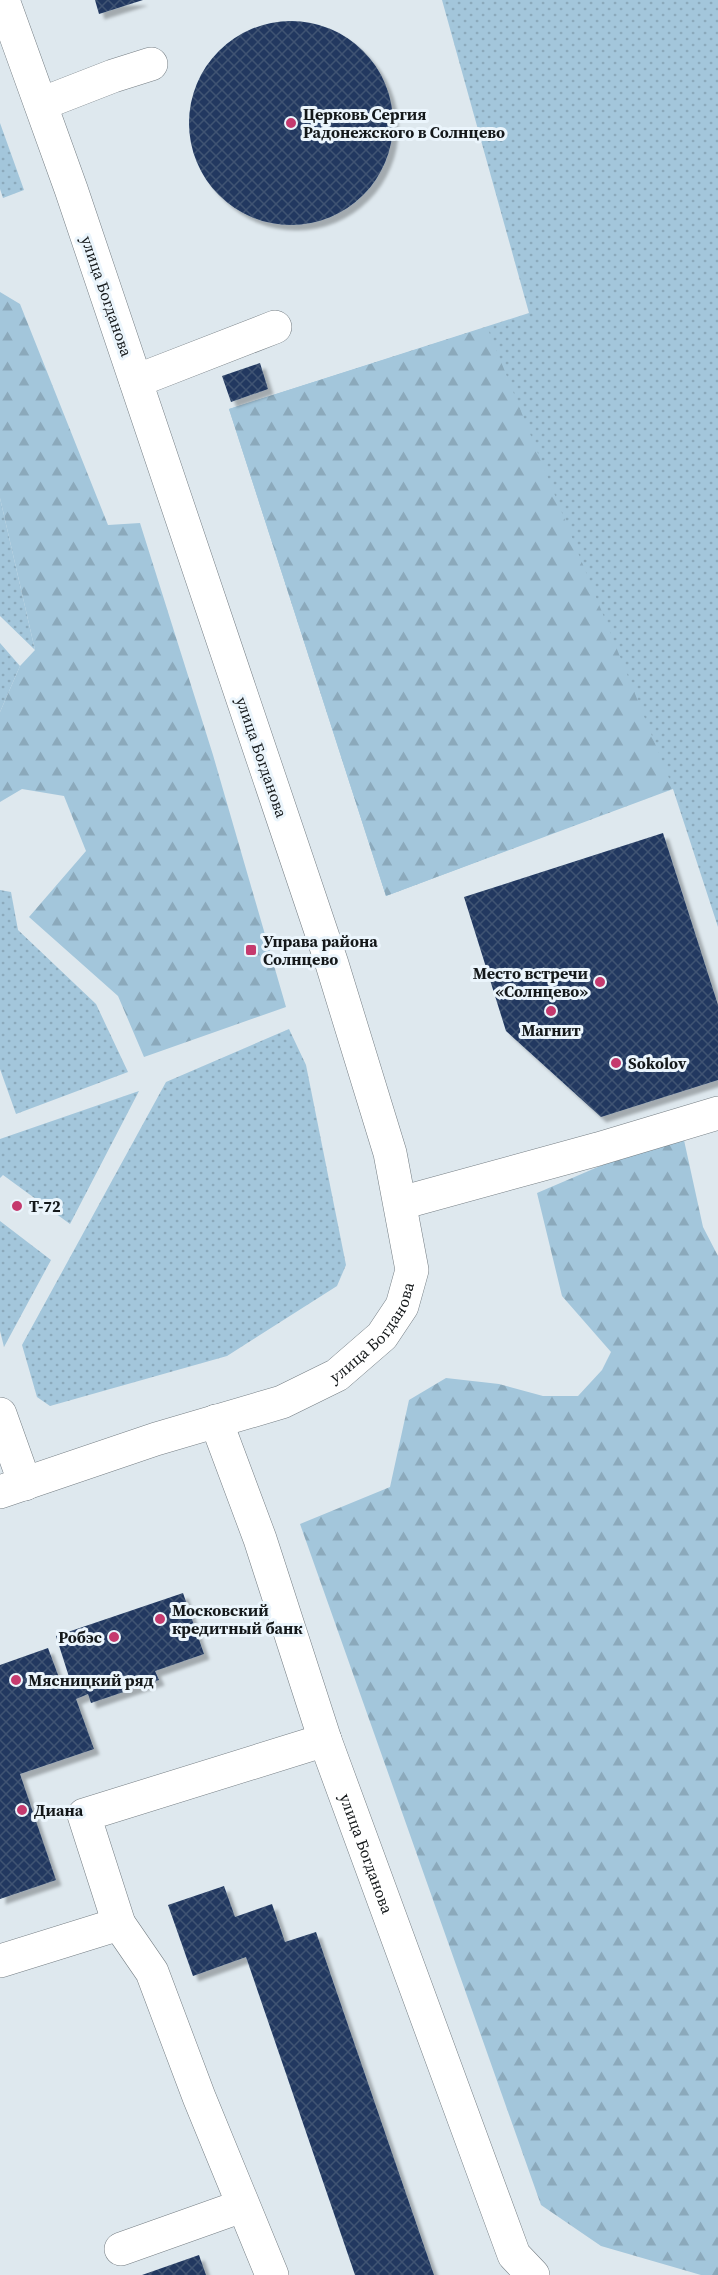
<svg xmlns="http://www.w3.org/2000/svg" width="718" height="2275" font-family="'Source Serif 4',serif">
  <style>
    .grass { fill: url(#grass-dots) }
    .forest { fill: url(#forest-firs) }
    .building { fill: url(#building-cross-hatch); filter: url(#shadow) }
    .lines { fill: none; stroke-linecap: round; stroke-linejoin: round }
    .minor-casing { stroke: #757e84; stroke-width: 34 }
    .minor { stroke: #fff; stroke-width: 33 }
    .poi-dot { fill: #c53a6e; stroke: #ebf5fc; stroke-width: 2 }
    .labels { text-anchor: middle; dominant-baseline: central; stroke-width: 6; stroke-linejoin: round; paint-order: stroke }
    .poi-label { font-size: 16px; font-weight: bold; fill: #14181a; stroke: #ebf5fc; text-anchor: start }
    .street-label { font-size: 16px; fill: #14181a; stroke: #ebf5fc }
  </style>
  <defs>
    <pattern id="grass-dots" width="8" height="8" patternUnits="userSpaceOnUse" patternTransform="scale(1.5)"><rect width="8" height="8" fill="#a3c6db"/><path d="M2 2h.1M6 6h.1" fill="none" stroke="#8ba9bb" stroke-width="1.8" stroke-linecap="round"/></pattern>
    <pattern id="forest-firs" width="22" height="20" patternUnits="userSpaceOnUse" patternTransform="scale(1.5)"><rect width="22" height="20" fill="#a3c6db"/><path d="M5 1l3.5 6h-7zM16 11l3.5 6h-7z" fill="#8ba9bb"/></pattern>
    <pattern id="building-cross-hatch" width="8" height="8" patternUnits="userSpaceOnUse" patternTransform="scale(1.5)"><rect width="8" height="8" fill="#213961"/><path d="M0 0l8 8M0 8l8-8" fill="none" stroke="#3f5373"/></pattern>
    <filter id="shadow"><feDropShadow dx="5.5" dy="5.5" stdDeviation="1.5" flood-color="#0004"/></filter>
  </defs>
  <rect width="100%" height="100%" fill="#dee8ee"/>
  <path class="grass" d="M 442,0 L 718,0 L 718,927 L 673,789 L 386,896 L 229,409 L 529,313 Z
    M 0,123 L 24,190 L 3,198 L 0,189 Z
    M 0,498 L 35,650 L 0,616 Z
    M 0,643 L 20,666 L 0,712 Z
    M 0,890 L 11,892 L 18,930 L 96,1004 L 128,1072 L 16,1114 L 0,1069 Z
    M 289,1029 L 306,1065 L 346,1265 L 337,1286 L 227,1356 L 50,1406 L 37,1397 L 22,1345 L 166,1082 Z
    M 139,1091 L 70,1224 L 3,1175 L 0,1178 L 0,1139 Z
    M 0,1221 L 51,1260 L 4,1347 L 0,1331 Z"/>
  <path class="forest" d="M 0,292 L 20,304 L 108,525 L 140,523 L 213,755 L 286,1007 L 144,1057 L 118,996 L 29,917 L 86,851 L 64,796 L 22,789 L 0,802 L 0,712 L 20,666 L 35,650 L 0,498 Z
    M 487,327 L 673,788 L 386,896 L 229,409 Z
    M 682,1131 L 703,1227 L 718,1256 L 718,2275 L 701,2275 L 601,2246 L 541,2205 L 300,1524 L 390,1487 L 409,1400 L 446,1378 L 499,1384 L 543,1396 L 578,1396 L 602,1370 L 611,1352 L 562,1296 L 537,1193 Z"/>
  <path class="building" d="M 95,0 L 143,0 L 99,14 Z
    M189 123a102 102 0 1 1 204 0a102 102 0 1 1-204 0Z
    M 260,363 L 268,389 L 231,402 L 222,376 Z
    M 663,833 L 718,1005 L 718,1080 L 601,1117 L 506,1031 L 464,897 Z
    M 183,1593 L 204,1654 L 155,1671 L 159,1680 L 91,1703 L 88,1694 L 76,1699 L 94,1749 L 20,1774 L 56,1880 L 0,1899 L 0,1665 L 48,1648 L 61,1683 L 70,1680 L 56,1636 Z
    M 224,1886 L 235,1917 L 272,1904 L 285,1942 L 316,1932 L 434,2275 L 355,2275 L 246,1957 L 193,1976 L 168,1905 Z
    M 199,2255 L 206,2275 L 142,2275 Z"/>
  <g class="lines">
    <defs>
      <g id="minor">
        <path d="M 41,104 L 113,76 L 151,64"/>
        <path d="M 136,381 L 275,327"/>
        <path d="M 401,1203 L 598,1149 L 718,1113"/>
        <path d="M 0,1414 L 25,1484"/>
        <path id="s1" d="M 216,1421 L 260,1539 L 325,1740 L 514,2255 L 533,2275"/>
        <path id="s2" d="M 0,1492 L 156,1439 L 282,1402 L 337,1375 L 382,1336 L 402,1306 L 412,1270 L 390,1153 L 332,964 L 71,189 L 3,0"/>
        <path d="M 0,1961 L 119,1924"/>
        <path d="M 121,2249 L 242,2206"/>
        <path d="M 272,2275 L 199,2097 L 152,1972 L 119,1924 L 84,1815 L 325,1740"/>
      </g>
    </defs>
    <use href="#minor" class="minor-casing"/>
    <use href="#minor" class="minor"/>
  </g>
  <g class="poi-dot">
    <circle cx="291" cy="123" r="6"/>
    <rect x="245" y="944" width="12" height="12" rx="3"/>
    <circle cx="600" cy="982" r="6"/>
    <circle cx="551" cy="1011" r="6"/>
    <circle cx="616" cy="1063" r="6"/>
    <circle cx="17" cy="1206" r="6"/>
    <circle cx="160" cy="1619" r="6"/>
    <circle cx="114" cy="1637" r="6"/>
    <circle cx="16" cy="1680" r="6"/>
    <circle cx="22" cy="1810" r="6"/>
  </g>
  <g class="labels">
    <g class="poi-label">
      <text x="303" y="114">Церковь Сергия<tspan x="303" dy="18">Радонежского в Солнцево</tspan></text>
      <text x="263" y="941">Управа района<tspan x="263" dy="18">Солнцево</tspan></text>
      <text x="588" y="973" text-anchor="end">Место встречи<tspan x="588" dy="18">«Солнцево»</tspan></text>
      <text x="551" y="1030" text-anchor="middle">Магнит</text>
      <text x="628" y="1063">Sokolov</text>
      <text x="29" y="1206">Т-72</text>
      <text x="172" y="1610">Московский<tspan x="172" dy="18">кредитный банк</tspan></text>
      <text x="102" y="1637" text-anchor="end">Робэс</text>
      <text x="28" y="1680">Мясницкий ряд</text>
      <text x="34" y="1810">Диана</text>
    </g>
    <g class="street-label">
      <text transform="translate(107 296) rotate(71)">улица Богданова</text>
      <text transform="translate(262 757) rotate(71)">улица Богданова</text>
      <text stroke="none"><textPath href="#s2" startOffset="414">улица Богданова</textPath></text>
      <text stroke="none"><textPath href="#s1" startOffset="458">улица Богданова</textPath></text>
    </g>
  </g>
</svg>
